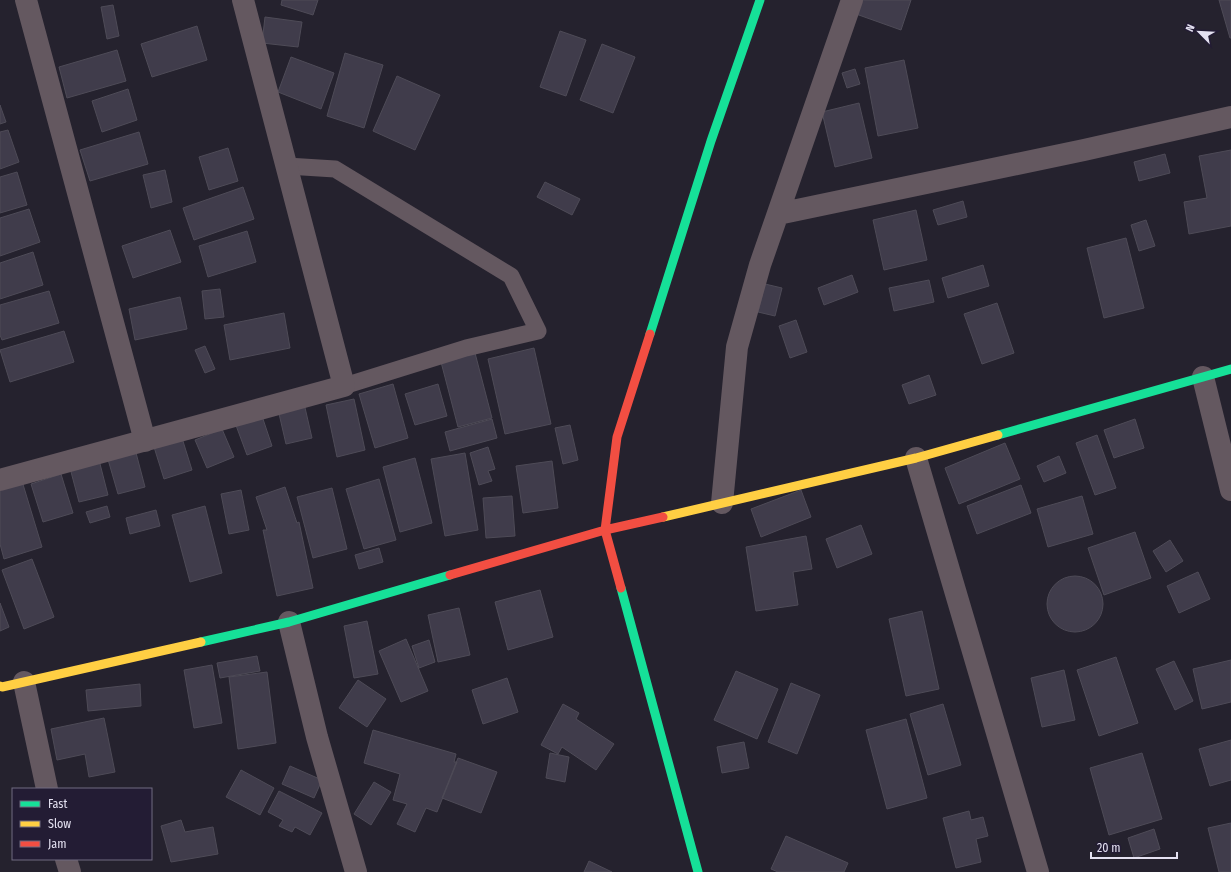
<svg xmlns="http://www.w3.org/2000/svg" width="1231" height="872" font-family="'Fira Sans Condensed',sans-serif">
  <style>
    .building { fill: #403c4b; stroke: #4e4b57 }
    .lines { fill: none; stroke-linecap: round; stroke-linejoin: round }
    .lane { stroke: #645860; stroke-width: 17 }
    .street { stroke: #645860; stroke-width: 22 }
    .fast { stroke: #16e098; stroke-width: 9 }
    .slow { stroke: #ffcf43; stroke-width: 9 }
    .jam { stroke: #f24e42; stroke-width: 9 }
  </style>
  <rect width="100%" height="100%" fill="#25222e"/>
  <path class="building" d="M 282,0 L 318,0 L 313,15 L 281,5 Z
    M 861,0 L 911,0 L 901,30 L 856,14 Z
    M 1219,0 L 1231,0 L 1231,38 L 1230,38 Z
    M 113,5 L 119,36 L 107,39 L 101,7 Z
    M 265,17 L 302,22 L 298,47 L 262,43 Z
    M 197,26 L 207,60 L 152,77 L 141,44 Z
    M 560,31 L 586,40 L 566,96 L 540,87 Z
    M 602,44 L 635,57 L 613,113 L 580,100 Z
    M 117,50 L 126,81 L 67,98 L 59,67 Z
    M 345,53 L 383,65 L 364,128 L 327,116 Z
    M 291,57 L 334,73 L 321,109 L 278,92 Z
    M 904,60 L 918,128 L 878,136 L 865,68 Z
    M 855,69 L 860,84 L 847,88 L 842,73 Z
    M 397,76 L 440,95 L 415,150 L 373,131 Z
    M 128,89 L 137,120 L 102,132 L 92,101 Z
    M 859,103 L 872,158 L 835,167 L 822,112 Z
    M 0,105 L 6,122 L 0,124 Z
    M 8,130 L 19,162 L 0,169 L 0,132 Z
    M 139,132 L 148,164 L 90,181 L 80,150 Z
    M 228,148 L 238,181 L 209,190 L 199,157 Z
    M 1231,150 L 1231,226 L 1189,234 L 1184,202 L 1207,198 L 1199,156 Z
    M 1165,154 L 1170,173 L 1139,181 L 1134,162 Z
    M 165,170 L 172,202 L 151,208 L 143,175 Z
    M 17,172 L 27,205 L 0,213 L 0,177 Z
    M 545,182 L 580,199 L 572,215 L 537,197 Z
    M 243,187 L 254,219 L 194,240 L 183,208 Z
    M 963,201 L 967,217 L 938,225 L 933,210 Z
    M 29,209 L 40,242 L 0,256 L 0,218 Z
    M 916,210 L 927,260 L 884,270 L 873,220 Z
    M 1146,220 L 1155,246 L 1139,251 L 1131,225 Z
    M 170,230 L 181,262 L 133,278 L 122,246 Z
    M 247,231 L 256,262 L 208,277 L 199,246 Z
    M 1126,238 L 1144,308 L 1104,318 L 1087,248 Z
    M 33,252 L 43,285 L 0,299 L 0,263 Z
    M 983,265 L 989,286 L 948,298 L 942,278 Z
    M 852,275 L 858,292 L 824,305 L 818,288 Z
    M 929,280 L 934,302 L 894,311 L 889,288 Z
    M 765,284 L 782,288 L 775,316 L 758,312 Z
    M 220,289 L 224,317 L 205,319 L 202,291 Z
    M 49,291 L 59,323 L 2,340 L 0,335 L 0,305 Z
    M 180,297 L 187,329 L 135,340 L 129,309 Z
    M 997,303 L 1014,353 L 982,364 L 964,314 Z
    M 284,313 L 290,348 L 230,360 L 224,325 Z
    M 796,320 L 807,352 L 790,358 L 779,326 Z
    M 64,331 L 74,362 L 10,382 L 0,350 Z
    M 205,346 L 215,369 L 205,373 L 195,350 Z
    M 534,348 L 551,424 L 505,434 L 488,359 Z
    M 475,353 L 492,418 L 458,427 L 441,362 Z
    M 929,375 L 936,395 L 909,404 L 902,385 Z
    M 393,384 L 408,438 L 375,448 L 359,394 Z
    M 438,384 L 447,416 L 415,425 L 405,394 Z
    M 303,399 L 312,438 L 286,444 L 277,405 Z
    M 354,399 L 365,450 L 337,457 L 326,405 Z
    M 260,410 L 272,446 L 247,455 L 234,420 Z
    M 492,419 L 497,438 L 450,451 L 445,432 Z
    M 1135,419 L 1144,448 L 1114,458 L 1104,430 Z
    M 570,425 L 578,460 L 563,464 L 555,428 Z
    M 222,429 L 234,457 L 207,468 L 195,440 Z
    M 1097,435 L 1116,488 L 1095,495 L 1076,443 Z
    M 182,438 L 192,470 L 164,479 L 154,447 Z
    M 1005,443 L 1020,479 L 959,504 L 945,468 Z
    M 488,447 L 495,469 L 488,471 L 492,481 L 479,485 L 470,453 Z
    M 135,449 L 145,487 L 118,494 L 107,456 Z
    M 465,453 L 478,530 L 445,536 L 431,459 Z
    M 1059,456 L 1066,473 L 1044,482 L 1037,466 Z
    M 415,458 L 432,523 L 400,532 L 383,467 Z
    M 99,460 L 108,495 L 79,502 L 70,468 Z
    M 552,461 L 558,508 L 523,513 L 516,466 Z
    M 61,474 L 73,513 L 43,522 L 31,484 Z
    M 379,479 L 396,540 L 364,549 L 346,489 Z
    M 22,481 L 42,547 L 4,559 L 0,544 L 0,487 Z
    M 1021,485 L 1031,513 L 977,534 L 967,506 Z
    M 285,487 L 297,523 L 299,522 L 313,588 L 277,596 L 263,530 L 267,530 L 256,497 Z
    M 332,488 L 347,549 L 313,558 L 297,497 Z
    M 241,490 L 249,530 L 229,534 L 221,494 Z
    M 801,490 L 811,517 L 761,537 L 751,509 Z
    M 512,496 L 515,536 L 486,538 L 483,498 Z
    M 1082,496 L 1093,534 L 1048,547 L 1037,509 Z
    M 107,506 L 110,517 L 90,523 L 86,512 Z
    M 205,506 L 222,573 L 190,582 L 172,515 Z
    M 156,510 L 160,526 L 130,534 L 126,518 Z
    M 861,525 L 872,554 L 837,568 L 826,539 Z
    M 1135,532 L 1151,578 L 1104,595 L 1088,548 Z
    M 806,536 L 812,569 L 793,572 L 798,605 L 756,611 L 746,547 Z
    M 1170,540 L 1183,561 L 1166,572 L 1153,551 Z
    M 379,548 L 383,562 L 359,569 L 355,555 Z
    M 32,559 L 54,617 L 24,629 L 2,570 Z
    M 1198,572 L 1210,599 L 1179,613 L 1167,586 Z
    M1047 604a28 28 0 1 1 56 0a28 28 0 1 1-56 0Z
    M 540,590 L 553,637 L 508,650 L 495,602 Z
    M 0,603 L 9,627 L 0,631 Z
    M 459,608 L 470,655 L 438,662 L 428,615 Z
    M 922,611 L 939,689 L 906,696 L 889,619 Z
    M 367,621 L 378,674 L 354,678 L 344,626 Z
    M 406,639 L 428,691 L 401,702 L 379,651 Z
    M 429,640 L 435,662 L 419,668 L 412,646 Z
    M 257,656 L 260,671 L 220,678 L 217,663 Z
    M 1116,657 L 1138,723 L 1099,736 L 1077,670 Z
    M 1231,660 L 1231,702 L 1202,709 L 1193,669 Z
    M 1174,661 L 1193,701 L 1175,710 L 1156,669 Z
    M 212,665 L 222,723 L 194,728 L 184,670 Z
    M 1064,670 L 1075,720 L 1042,727 L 1031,678 Z
    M 736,671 L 778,689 L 757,739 L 714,720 Z
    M 267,672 L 276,743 L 238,749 L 229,677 Z
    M 507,678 L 518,712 L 483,724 L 472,690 Z
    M 358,680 L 386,699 L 367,727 L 339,708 Z
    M 791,683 L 820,695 L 797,754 L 768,742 Z
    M 140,684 L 141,706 L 88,711 L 86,690 Z
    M 563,704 L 579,713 L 576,719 L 614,744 L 596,770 L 562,747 L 558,754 L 541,745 Z
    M 943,704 L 961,765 L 928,775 L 910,714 Z
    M 104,718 L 115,772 L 89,777 L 85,754 L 57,760 L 51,729 Z
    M 906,719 L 927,798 L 887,809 L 866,730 Z
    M 373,730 L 456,754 L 454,762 L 457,762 L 437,812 L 426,808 L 415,832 L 397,824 L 407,804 L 393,800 L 400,774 L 364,763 Z
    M 1231,740 L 1231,780 L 1210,786 L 1199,749 Z
    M 744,742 L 749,768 L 722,773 L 717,747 Z
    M 550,753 L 569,757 L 565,782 L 546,778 Z
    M 1142,753 L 1162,819 L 1109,835 L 1090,768 Z
    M 458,758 L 497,772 L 481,813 L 442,798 Z
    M 290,766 L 322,780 L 314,798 L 282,784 Z
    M 241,770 L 274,788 L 260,815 L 226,797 Z
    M 374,782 L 391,792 L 371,825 L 354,814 Z
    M 279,791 L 322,813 L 310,835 L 295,827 L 292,832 L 279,826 L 283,820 L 268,812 Z
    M 969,811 L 971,820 L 983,817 L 988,836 L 976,839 L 981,862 L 956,868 L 943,818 Z
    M 181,820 L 185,832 L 213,827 L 218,854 L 171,862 L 161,826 Z
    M 1231,823 L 1231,872 L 1219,872 L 1208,828 Z
    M 1154,829 L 1160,849 L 1134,858 L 1128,838 Z
    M 786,836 L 848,863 L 844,872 L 778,872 L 771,869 Z
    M 589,861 L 612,872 L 584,872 Z"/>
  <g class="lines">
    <path class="lane" d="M 287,166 L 335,169 L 511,276 L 538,331 L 466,348 L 344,386"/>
    <path class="street" d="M 26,0 L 145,441
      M 778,214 L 1084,150 L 1231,117
      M 1203,377 L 1231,490
      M 916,458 L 1038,872
      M 0,480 L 344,386 L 243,0
      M 722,503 L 737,347 L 760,265 L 852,0
      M 289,622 L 317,737 L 356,872
      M 24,682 L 47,789
      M 66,859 L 70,872"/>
    <path class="fast" d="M 650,334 L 711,141 L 760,0
      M 998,435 L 1231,369
      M 621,588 L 698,872
      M 201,642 L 289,622 L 450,575"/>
    <path class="slow" d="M 663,517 L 916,458 L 998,435
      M 0,686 L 2,687 L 201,642"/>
    <path class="jam" d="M 450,575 L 605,530 L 663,517
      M 621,588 L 605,530 L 617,437 L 650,334"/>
  </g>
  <rect x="12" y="788" width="140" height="72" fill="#231c34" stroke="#706b80"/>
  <rect x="20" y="801" width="20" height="6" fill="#16e098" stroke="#706b80"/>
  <text x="48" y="808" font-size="12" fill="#e4e1f1">Fast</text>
  <rect x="20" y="821" width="20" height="6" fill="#ffcf43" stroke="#706b80"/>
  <text x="48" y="828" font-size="12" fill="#e4e1f1">Slow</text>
  <rect x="20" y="841" width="20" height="6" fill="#f24e42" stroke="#706b80"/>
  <text x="48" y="848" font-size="12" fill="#e4e1f1">Jam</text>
  <g transform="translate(1199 32) rotate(294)" stroke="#231c34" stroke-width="3" paint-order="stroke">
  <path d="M0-3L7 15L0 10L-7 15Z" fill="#e4e1f1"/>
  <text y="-6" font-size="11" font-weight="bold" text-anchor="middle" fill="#e4e1f1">N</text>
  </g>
  <path d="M1091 852v6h86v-6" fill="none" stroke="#e4e1f1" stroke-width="2"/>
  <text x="1097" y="852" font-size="12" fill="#e4e1f1" stroke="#231c34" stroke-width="3" paint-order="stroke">20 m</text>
</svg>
